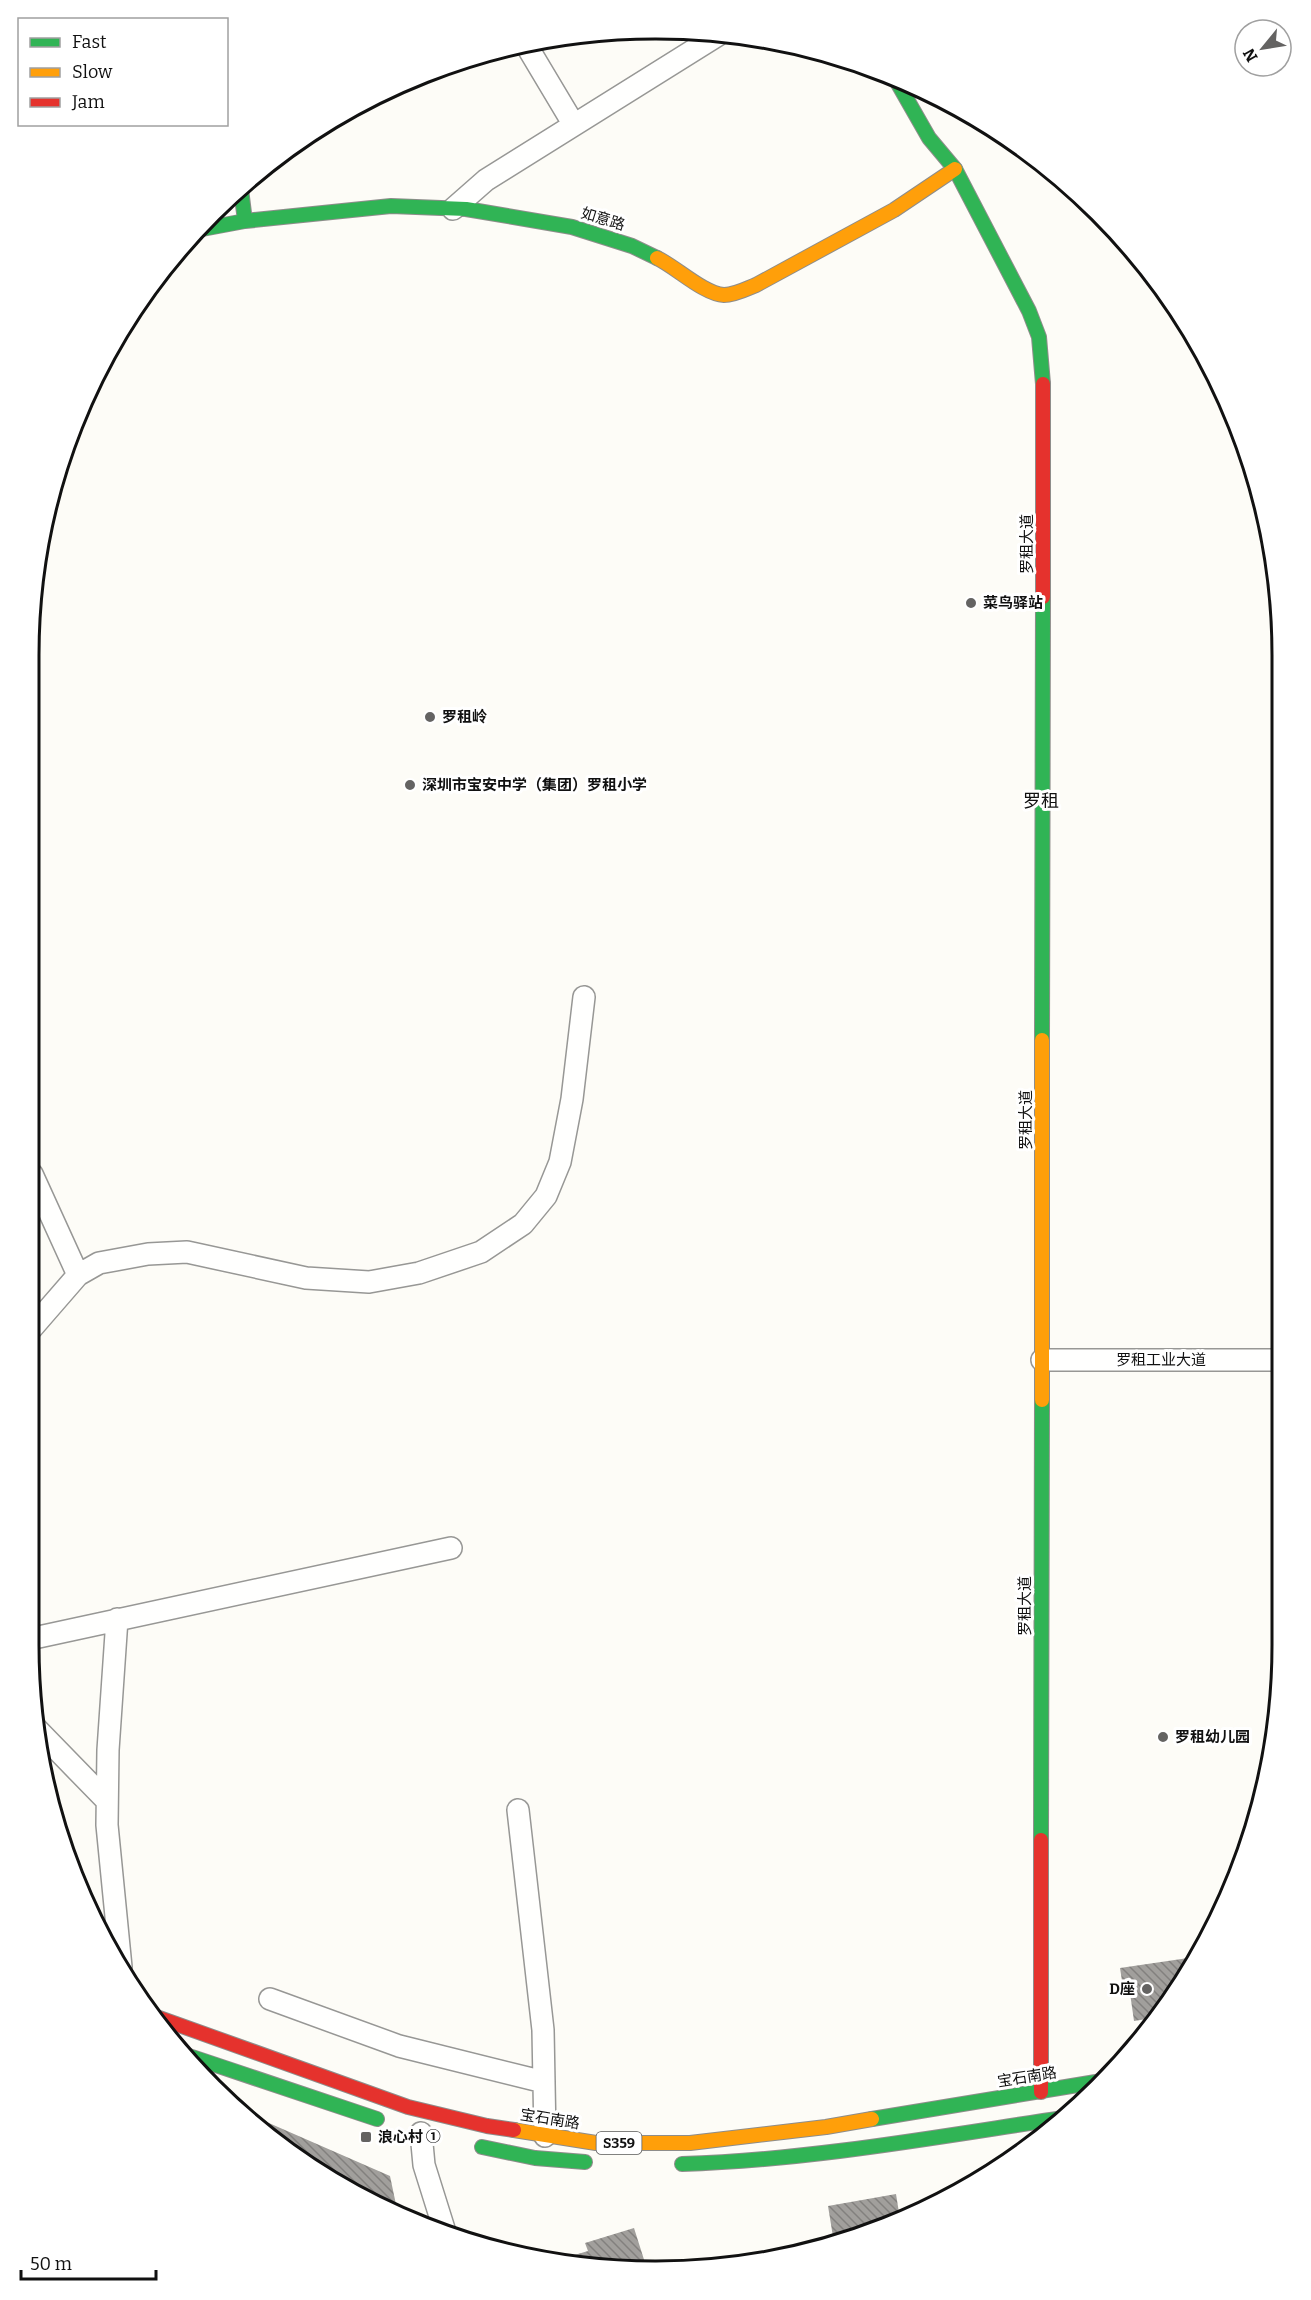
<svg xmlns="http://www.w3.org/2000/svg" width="1311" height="2300" font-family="Bitter,'Noto Sans SC',serif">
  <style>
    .building { fill: url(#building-back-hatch) }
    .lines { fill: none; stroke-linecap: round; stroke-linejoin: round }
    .street-casing { stroke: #979795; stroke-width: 24 }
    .fast-casing { stroke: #8e8d8b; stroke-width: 16 }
    .slow-casing { stroke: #8e8d8b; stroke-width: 16 }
    .jam-casing { stroke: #8e8d8b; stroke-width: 16 }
    .street { stroke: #fffffe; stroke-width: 21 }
    .fast { stroke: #30b455; stroke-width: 14 }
    .slow { stroke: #ff9f0a; stroke-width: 14 }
    .jam { stroke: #e5322d; stroke-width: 14 }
    .poi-dot { fill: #646362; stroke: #fff; stroke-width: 2 }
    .labels { text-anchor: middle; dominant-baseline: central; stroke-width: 6; stroke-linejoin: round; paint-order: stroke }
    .shield { fill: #fff; stroke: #585858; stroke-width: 1.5 }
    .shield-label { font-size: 14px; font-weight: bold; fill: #111 }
    .street-label { font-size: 15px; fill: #111; stroke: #fff }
    .poi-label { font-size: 15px; font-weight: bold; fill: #111; stroke: #fff; text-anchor: start }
    .quarter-label { font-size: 18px; fill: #111; stroke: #fff }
    .rim { fill: none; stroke: #111; stroke-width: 3 }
  </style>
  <defs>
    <pattern id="building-back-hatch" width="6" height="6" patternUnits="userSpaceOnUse" patternTransform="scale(1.5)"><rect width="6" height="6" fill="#a19f9c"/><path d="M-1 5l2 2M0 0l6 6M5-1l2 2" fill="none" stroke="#82807e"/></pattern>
  </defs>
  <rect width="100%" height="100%" fill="#fdfcf7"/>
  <path class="building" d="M 1195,1957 L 1177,1993 L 1162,2012 L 1152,2014 L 1153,2018 L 1134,2021 L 1130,1993 L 1124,1994 L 1120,1968 Z
    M 253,2116 L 390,2176 L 398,2214 L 378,2207 L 307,2166 L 251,2120 Z
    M 896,2194 L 900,2219 L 857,2238 L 834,2243 L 828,2206 Z
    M 634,2228 L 647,2269 L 574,2266 L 551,2262 L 588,2251 L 585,2243 Z"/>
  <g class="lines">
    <defs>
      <path id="street" d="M 525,43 L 574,125
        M 453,209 L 486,180 L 718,35
        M 32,1174 L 78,1275
        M 32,1328 L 78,1275 L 99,1263 L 148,1254 L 187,1252 L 306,1278 L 369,1282 L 419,1273 L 481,1252 L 523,1224 L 546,1196 L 560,1162 L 572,1099 L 584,997
        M 1042,1360 L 1281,1360
        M 117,1619 L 108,1750 L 107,1825 L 121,1967
        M 34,1638 L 451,1548
        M 34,1726 L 107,1801
        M 518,1810 L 543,2030 L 545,2136
        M 270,1999 L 399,2046 L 544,2082
        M 421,2133 L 424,2165 L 445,2232"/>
      <path id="fast" d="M 893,75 L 929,138 L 955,169 L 1029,311 L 1039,337 L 1043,384
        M 241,189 L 245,221
        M 197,230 L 245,221 L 391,206 L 466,209 L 572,227 L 632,246 L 657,258
        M 1042,1040 L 1043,597
        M 1041,1840 L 1042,1400
        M 183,2054 L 377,2119
        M 872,2119 L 1102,2081
        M 482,2147 L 535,2158 L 585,2162
        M 682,2164 C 810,2160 936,2137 1063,2118"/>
      <path id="slow" d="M 657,258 C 676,267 704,294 724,295 C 735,295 746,289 756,285 L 894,210 L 955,169
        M 1042,1400 L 1042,1040
        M 514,2130 L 596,2143 L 690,2143 L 826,2127 L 872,2119"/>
      <path id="jam" d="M 1043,597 L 1043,384
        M 151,2015 L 408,2107 L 487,2126 L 514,2130
        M 1041,2092 L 1041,1840"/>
    </defs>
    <use href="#street" class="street-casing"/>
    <use href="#fast" class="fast-casing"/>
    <use href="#slow" class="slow-casing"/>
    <use href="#jam" class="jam-casing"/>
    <use href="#street" class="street"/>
    <use href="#fast" class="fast"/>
    <use href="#slow" class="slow"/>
    <use href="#jam" class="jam"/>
  </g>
  <g class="poi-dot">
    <circle cx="971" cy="603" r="6"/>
    <circle cx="430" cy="717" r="6"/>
    <circle cx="410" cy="785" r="6"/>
    <circle cx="1163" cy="1737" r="6"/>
    <circle cx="1147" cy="1989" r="6"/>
    <rect x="360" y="2131" width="12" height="12" rx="3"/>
  </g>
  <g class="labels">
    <rect class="shield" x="596.5" y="2132" width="45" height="22" rx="4.5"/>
    <g class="shield-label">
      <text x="619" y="2143">S359</text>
    </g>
    <g class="street-label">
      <text transform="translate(603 219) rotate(17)">如意路</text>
      <text transform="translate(1027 544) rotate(-90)">罗租大道</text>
      <text transform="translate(1026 1120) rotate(-90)">罗租大道</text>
      <text x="1161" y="1360">罗租工业大道</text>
      <text transform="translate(1025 1606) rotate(-90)">罗租大道</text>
      <text transform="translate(1027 2077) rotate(-9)">宝石南路</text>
      <text transform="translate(550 2119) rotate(9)">宝石南路</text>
    </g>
    <g class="poi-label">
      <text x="983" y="603">菜鸟驿站</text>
      <text x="442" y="717">罗租岭</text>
      <text x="422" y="785">深圳市宝安中学（集团）罗租小学</text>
      <text x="1175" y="1737">罗租幼儿园</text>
      <text x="1135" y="1989" text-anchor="end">D座</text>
      <text x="378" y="2137">浪心村 ①</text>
    </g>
    <g class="quarter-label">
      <text x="1041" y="801">罗租</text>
    </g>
  </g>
  <path d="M0 0H1311V2300H0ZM655 39H656A616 616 0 0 1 1272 655V1645A616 616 0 0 1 656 2261H655A616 616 0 0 1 39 1645V655A616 616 0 0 1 655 39Z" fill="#fff" fill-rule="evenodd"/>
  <path class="rim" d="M655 39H656A616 616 0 0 1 1272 655V1645A616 616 0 0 1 656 2261H655A616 616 0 0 1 39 1645V655A616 616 0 0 1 655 39Z"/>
  <rect x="18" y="18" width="210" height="108" fill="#ffffff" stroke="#a0a0a0" stroke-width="1.5"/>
  <rect x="30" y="38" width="30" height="9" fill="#30b455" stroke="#a0a0a0" stroke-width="1.5"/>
  <text x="72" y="48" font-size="18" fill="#111111">Fast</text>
  <rect x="30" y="68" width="30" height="9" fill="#ff9f0a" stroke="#a0a0a0" stroke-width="1.5"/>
  <text x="72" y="78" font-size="18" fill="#111111">Slow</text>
  <rect x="30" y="98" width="30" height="9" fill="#e5322d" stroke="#a0a0a0" stroke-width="1.5"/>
  <text x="72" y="108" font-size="18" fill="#111111">Jam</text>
  <g transform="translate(1263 48) rotate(240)"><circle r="28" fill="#ffffff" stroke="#a0a0a0" stroke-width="1.5"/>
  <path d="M0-4.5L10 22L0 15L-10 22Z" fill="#646362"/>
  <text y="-9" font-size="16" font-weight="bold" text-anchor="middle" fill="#111111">N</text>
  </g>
  <path d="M21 2270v9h135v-9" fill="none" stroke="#111111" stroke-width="3"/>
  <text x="30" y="2270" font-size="18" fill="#111111" stroke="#ffffff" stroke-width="4.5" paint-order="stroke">50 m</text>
</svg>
